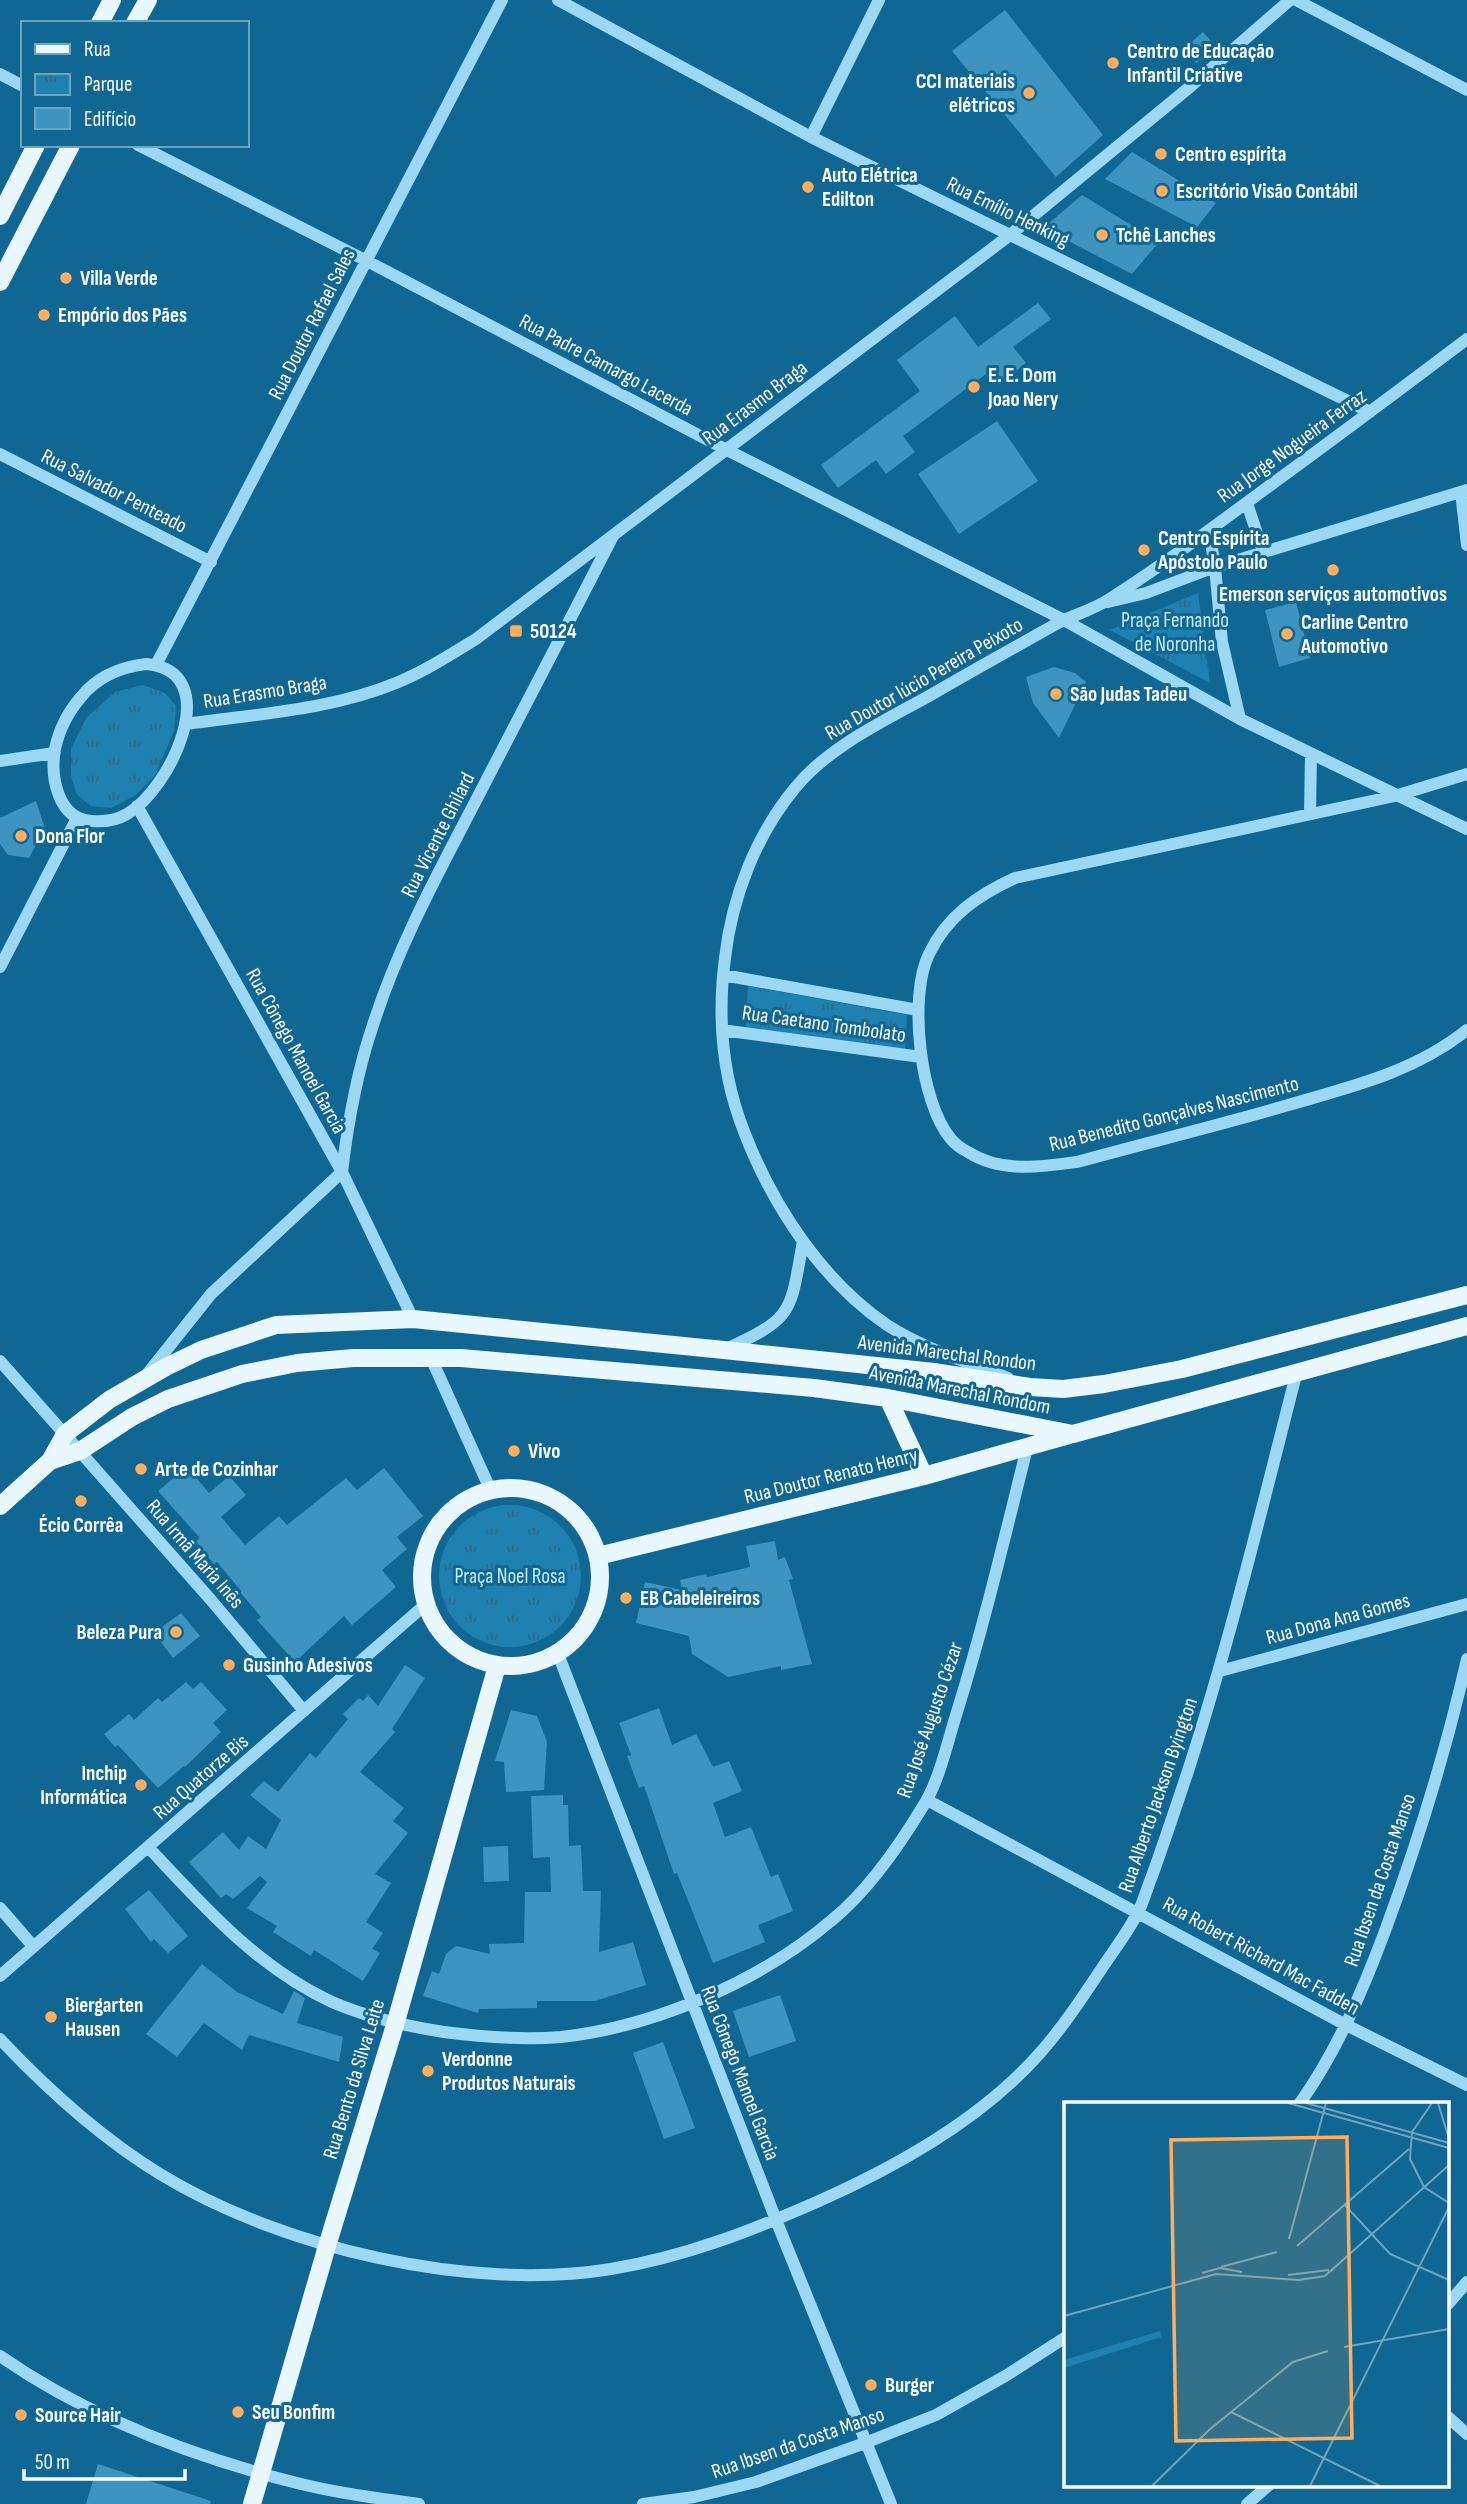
<svg xmlns="http://www.w3.org/2000/svg" width="1467" height="2504" font-family="'Sofia Sans Condensed',sans-serif">
  <style>
    .park { fill: url(#park-tufts) }
    .building { fill: #3d94be }
    .lines { fill: none; stroke-linecap: round; stroke-linejoin: round }
    .minor { stroke: #9cd8f4; stroke-width: 12 }
    .major { stroke: #e9f7ff; stroke-width: 18 }
    .poi-dot { fill: #ffad5f; stroke: #106793; stroke-width: 2.5 }
    .labels { text-anchor: middle; dominant-baseline: central; stroke-width: 6; stroke-linejoin: round; paint-order: stroke }
    .poi-label { font-size: 21px; font-weight: bold; fill: #fff; stroke: #106793; text-anchor: start }
    .street-label { font-size: 21px; fill: #fff; stroke: #106793 }
    .park-label { font-size: 21px; fill: #c4ebfe; stroke: #106793 }
    .inset-road { fill: none; stroke: #70a4be; stroke-width: 2 }
    .view { fill: #ffad5f; fill-opacity: 0.15; stroke: #ffad5f; stroke-width: 3.5 }
    .inset-edge { fill: none; stroke: #fff; stroke-width: 3.5 }
  </style>
  <defs>
    <pattern id="park-tufts" width="24" height="20" patternUnits="userSpaceOnUse" patternTransform="scale(1.75)"><rect width="24" height="20" fill="#1e81b1"/><path d="M3 7l-1-3M5 7V3M7 7l1-3M15 17l-1-3M17 17v-4M19 17l1-3" fill="none" stroke="#336984"/></pattern>
  </defs>
  <rect width="100%" height="100%" fill="#106793"/>
  <path class="park" d="M 1198,593 L 1210,683 L 1110,630 Z
    M 143,685 L 165,693 L 176,706 L 174,731 L 156,774 L 136,795 L 111,808 L 91,806 L 77,795 L 71,776 L 71,749 L 86,718 L 115,692 Z
    M 748,986 L 907,1015 L 905,1053 L 746,1030 Z
    M439 1576a71 71 0 1 1 142 0a71 71 0 1 1-142 0Z"/>
  <path class="building" d="M 1005,10 L 1103,135 L 1056,177 L 952,51 Z
    M 1203,32 L 1217,48 L 1196,63 L 1183,49 Z
    M 1132,152 L 1216,203 L 1197,227 L 1105,179 Z
    M 1082,195 L 1159,242 L 1132,274 L 1043,228 Z
    M 1038,303 L 1051,319 L 1013,347 L 1026,363 L 999,384 L 990,371 L 903,436 L 915,452 L 886,474 L 876,460 L 838,488 L 821,465 L 920,391 L 897,360 L 955,316 L 978,347 Z
    M 997,421 L 1038,481 L 959,534 L 918,474 Z
    M 1296,602 L 1310,658 L 1279,667 L 1265,610 Z
    M 1054,667 L 1075,673 L 1086,682 L 1059,738 L 1033,703 L 1026,677 Z
    M 36,801 L 45,829 L 29,858 L 8,855 L 0,844 L 0,818 Z
    M 187,1467 L 209,1493 L 229,1476 L 246,1495 L 221,1517 L 245,1545 L 279,1516 L 287,1525 L 346,1478 L 357,1490 L 384,1468 L 423,1516 L 397,1537 L 407,1549 L 382,1570 L 396,1587 L 352,1625 L 344,1616 L 295,1662 L 257,1620 L 261,1617 L 240,1592 L 241,1591 L 217,1562 L 214,1564 L 195,1542 L 200,1538 L 158,1491 Z
    M 775,1541 L 778,1560 L 785,1557 L 793,1579 L 789,1580 L 812,1664 L 781,1670 L 781,1666 L 728,1677 L 692,1654 L 689,1636 L 636,1623 L 645,1582 L 682,1590 L 680,1580 L 706,1574 L 707,1577 L 750,1567 L 746,1546 Z
    M 181,1613 L 200,1636 L 173,1658 L 154,1633 Z
    M 405,1665 L 425,1678 L 392,1729 L 395,1732 L 360,1772 L 404,1808 L 393,1821 L 408,1833 L 375,1874 L 391,1883 L 366,1922 L 383,1933 L 372,1949 L 380,1953 L 363,1981 L 314,1950 L 311,1956 L 273,1932 L 277,1926 L 247,1908 L 267,1882 L 260,1876 L 233,1899 L 226,1894 L 221,1898 L 189,1862 L 223,1832 L 239,1850 L 248,1836 L 266,1849 L 281,1820 L 250,1795 L 264,1781 L 278,1792 L 310,1753 L 316,1758 L 348,1719 L 343,1714 L 359,1698 L 363,1701 L 368,1695 L 378,1706 Z
    M 186,1682 L 193,1689 L 201,1682 L 227,1710 L 213,1723 L 221,1732 L 185,1767 L 184,1766 L 158,1788 L 118,1745 L 115,1747 L 104,1734 L 129,1714 L 134,1720 L 158,1698 L 162,1702 Z
    M 659,1708 L 672,1745 L 696,1734 L 713,1767 L 729,1761 L 742,1791 L 713,1803 L 725,1837 L 751,1827 L 771,1877 L 778,1874 L 793,1911 L 758,1925 L 765,1942 L 713,1963 L 677,1873 L 674,1874 L 644,1786 L 639,1788 L 627,1756 L 631,1755 L 619,1723 Z
    M 511,1710 L 537,1716 L 547,1742 L 544,1790 L 506,1792 L 504,1762 L 495,1761 Z
    M 563,1795 L 563,1805 L 568,1805 L 569,1846 L 581,1845 L 583,1891 L 601,1891 L 599,1952 L 633,1942 L 646,1985 L 595,2001 L 537,2001 L 537,2008 L 479,2009 L 478,2013 L 423,1996 L 432,1971 L 439,1974 L 446,1954 L 456,1946 L 490,1954 L 489,1944 L 524,1943 L 525,1892 L 551,1892 L 550,1857 L 533,1858 L 531,1796 Z
    M 508,1846 L 509,1881 L 484,1882 L 483,1847 Z
    M 149,1890 L 188,1936 L 168,1953 L 154,1939 L 151,1942 L 125,1909 Z
    M 202,1964 L 237,1992 L 283,2014 L 294,1991 L 305,1998 L 297,2023 L 343,2037 L 339,2062 L 249,2035 L 242,2050 L 204,2023 L 177,2057 L 146,2034 Z
    M 780,1995 L 796,2041 L 749,2057 L 733,2011 Z
    M 663,2042 L 695,2128 L 664,2139 L 633,2053 Z
    M 98,2464 L 211,2501 L 210,2504 L 86,2504 Z"/>
  <g class="lines">
    <path class="minor" d="M 558,0 L 811,137 L 1370,412
      M 1296,0 L 1467,90
      M 0,74 L 23,86
      M 811,137 L 879,0
      M 138,145 L 367,261 L 725,449 L 1064,620 L 1240,719 L 1467,829
      M 0,454 L 211,562
      M 1461,492 L 1467,545
      M 1247,503 L 1263,552
      M 1209,530 L 1215,567 L 1222,642 L 1240,719
      M 1108,602 L 1146,593 L 1215,567 L 1467,490
      M 146,664 C 227,671 170,790 127,814 C 117,820 103,822 91,821 C 58,819 50,777 55,749 C 59,730 68,712 81,697 C 97,677 121,667 146,664 Z
      M 156,665 L 502,0
      M 186,724 C 255,714 331,710 396,683 C 425,671 450,655 476,639 L 1010,235 L 1191,86 L 1290,0
      M 0,761 L 54,753
      M 1467,774 L 1395,796 L 1015,878 C 978,895 947,916 929,954 C 908,996 920,1103 951,1139 C 955,1144 962,1149 968,1152 C 1000,1173 1041,1167 1077,1162 C 1146,1143 1216,1126 1285,1106 C 1350,1087 1413,1073 1467,1030
      M 137,806 L 342,1172 L 413,1319
      M 1310,814 L 1311,754
      M 0,967 L 77,818
      M 723,975 L 918,1010
      M 722,1030 L 921,1057
      M 724,1350 C 794,1318 790,1314 803,1241
      M 431,1358 L 491,1491
      M 0,1361 L 211,1600 L 304,1711
      M 148,1373 L 211,1294 L 342,1172 C 348,1121 357,1071 374,1022 C 401,938 446,859 486,781 C 528,700 571,618 613,536
      M 1008,1378 C 968,1362 924,1349 887,1325 C 822,1281 773,1206 745,1134 C 722,1077 717,1019 725,958 C 732,897 756,835 795,788 C 828,747 884,721 929,696 C 972,671 1015,647 1058,623 C 1074,615 1092,610 1108,600 C 1160,567 1211,529 1261,492 C 1330,442 1398,391 1467,339
      M 558,1654 L 776,2220 L 891,2504
      M 1220,1671 L 1467,1604
      M 927,1800 L 1346,2025 L 1467,2085
      M 149,1848 C 203,1906 258,1968 332,2002 C 369,2018 405,2026 444,2032 C 482,2037 523,2040 561,2037 C 654,2027 761,1981 832,1920 C 868,1891 901,1843 925,1803 C 940,1778 948,1740 957,1712 C 984,1625 1005,1536 1027,1448
      M 0,1908 L 33,1946
      M 0,1976 L 426,1604
      M 0,2039 C 48,2090 100,2137 160,2174 C 281,2248 470,2292 611,2269 C 684,2257 751,2231 819,2201 C 898,2166 982,2119 1040,2053 C 1063,2027 1082,1998 1102,1968 C 1114,1950 1128,1932 1138,1912 C 1144,1901 1147,1888 1152,1876 C 1165,1840 1177,1804 1189,1768 C 1231,1637 1263,1504 1297,1371
      M 1300,2103 C 1337,2051 1363,1990 1385,1931 C 1418,1842 1446,1751 1467,1659
      M 1448,2304 L 1467,2282
      M 0,2356 C 86,2416 191,2456 293,2482 C 335,2493 377,2498 419,2504
      M 1448,2417 L 1467,2434
      M 643,2504 L 694,2497 L 756,2482 L 865,2443 L 936,2415 L 1007,2375 L 1066,2337
      M 1247,2504 L 1269,2485"/>
    <path class="major" d="M 100,23 L 112,0
      M 135,23 L 148,0
      M 0,216 L 36,145
      M 0,282 L 71,145
      M 888,1398 L 924,1476
      M 50,1461 L 80,1451 L 132,1417 L 168,1399 L 242,1374 L 297,1363 L 353,1358 L 461,1358 L 814,1388 L 888,1398 L 1073,1434 L 1467,1326
      M422 1577a89 89 0 1 1 178 0a89 89 0 1 1-178 0Z
      M 0,1506 L 50,1461 L 65,1434 L 109,1400 L 166,1367 L 201,1350 L 276,1325 L 413,1319 L 724,1350 L 934,1372 L 1030,1387 L 1063,1389 L 1104,1384 L 1182,1369 L 1467,1295
      M 598,1556 L 924,1476 L 1069,1435
      M 252,2504 L 327,2246 L 395,2025 L 497,1666"/>
  </g>
  <g class="poi-dot">
    <circle cx="1113" cy="63" r="7"/>
    <circle cx="1029" cy="93" r="7"/>
    <circle cx="1161" cy="154" r="7"/>
    <circle cx="808" cy="187" r="7"/>
    <circle cx="1162" cy="191" r="7"/>
    <circle cx="1102" cy="235" r="7"/>
    <circle cx="66" cy="278" r="7"/>
    <circle cx="44" cy="315" r="7"/>
    <circle cx="974" cy="387" r="7"/>
    <circle cx="1144" cy="550" r="7"/>
    <circle cx="1333" cy="570" r="7"/>
    <rect x="509" y="624" width="14" height="14" rx="3.5"/>
    <circle cx="1287" cy="634" r="7"/>
    <circle cx="1056" cy="694" r="7"/>
    <circle cx="21" cy="836" r="7"/>
    <circle cx="514" cy="1451" r="7"/>
    <circle cx="141" cy="1469" r="7"/>
    <circle cx="81" cy="1501" r="7"/>
    <circle cx="626" cy="1598" r="7"/>
    <circle cx="176" cy="1632" r="7"/>
    <circle cx="229" cy="1665" r="7"/>
    <circle cx="141" cy="1785" r="7"/>
    <circle cx="51" cy="2017" r="7"/>
    <circle cx="428" cy="2071" r="7"/>
    <circle cx="871" cy="2385" r="7"/>
    <circle cx="238" cy="2412" r="7"/>
    <circle cx="21" cy="2415" r="7"/>
  </g>
  <g class="labels">
    <g class="poi-label">
      <text x="1127" y="51">Centro de Educação<tspan x="1127" dy="24">Infantil Criative</tspan></text>
      <text x="1015" y="81" text-anchor="end">CCI materiais<tspan x="1015" dy="24">elétricos</tspan></text>
      <text x="1175" y="154">Centro espírita</text>
      <text x="822" y="175">Auto Elétrica<tspan x="822" dy="24">Edilton</tspan></text>
      <text x="1176" y="191">Escritório Visão Contábil</text>
      <text x="1116" y="235">Tchê Lanches</text>
      <text x="80" y="278">Villa Verde</text>
      <text x="58" y="315">Empório dos Pães</text>
      <text x="988" y="375">E. E. Dom<tspan x="988" dy="24">Joao Nery</tspan></text>
      <text x="1158" y="538">Centro Espírita<tspan x="1158" dy="24">Apóstolo Paulo</tspan></text>
      <text x="1333" y="594" text-anchor="middle">Emerson serviços automotivos</text>
      <text x="1301" y="622">Carline Centro<tspan x="1301" dy="24">Automotivo</tspan></text>
      <text x="530" y="631">50124</text>
      <text x="1070" y="694">São Judas Tadeu</text>
      <text x="35" y="836">Dona Flor</text>
      <text x="528" y="1451">Vivo</text>
      <text x="155" y="1469">Arte de Cozinhar</text>
      <text x="81" y="1525" text-anchor="middle">Écio Corrêa</text>
      <text x="640" y="1598">EB Cabeleireiros</text>
      <text x="162" y="1632" text-anchor="end">Beleza Pura</text>
      <text x="243" y="1665">Gusinho Adesivos</text>
      <text x="127" y="1773" text-anchor="end">Inchip<tspan x="127" dy="24">Informática</tspan></text>
      <text x="65" y="2005">Biergarten<tspan x="65" dy="24">Hausen</tspan></text>
      <text x="442" y="2059">Verdonne<tspan x="442" dy="24">Produtos Naturais</tspan></text>
      <text x="885" y="2385">Burger</text>
      <text x="252" y="2412">Seu Bonfim</text>
      <text x="35" y="2415">Source Hair</text>
    </g>
    <g class="street-label">
      <text transform="translate(1008 212) rotate(26)">Rua Emílio Henking</text>
      <text transform="translate(312 324) rotate(-63)">Rua Doutor Rafael Sales</text>
      <text transform="translate(606 365) rotate(28)">Rua Padre Camargo Lacerda</text>
      <text transform="translate(755 403) rotate(-37)">Rua Erasmo Braga</text>
      <text transform="translate(1292 446) rotate(-36)">Rua Jorge Nogueira Ferraz</text>
      <text transform="translate(114 491) rotate(27)">Rua Salvador Penteado</text>
      <text transform="translate(924 679) rotate(-30)">Rua Doutor lúcio Pereira Peixoto</text>
      <text transform="translate(265 692) rotate(-9)">Rua Erasmo Braga</text>
      <text transform="translate(438 835) rotate(-63)">Rua Vicente Ghilard</text>
      <text transform="translate(824 1024) rotate(8)">Rua Caetano Tombolato</text>
      <text transform="translate(296 1051) rotate(61)">Rua Cônego Manoel Garcia</text>
      <text transform="translate(1174 1114) rotate(-14)">Rua Benedito Gonçalves Nascimento</text>
      <text transform="translate(947 1353) rotate(7)">Avenida Marechal Rondon</text>
      <text transform="translate(960 1390) rotate(11)">Avenida Marechal Rondom</text>
      <text transform="translate(831 1476) rotate(-14)">Rua Doutor Renato Henry</text>
      <text transform="translate(195 1554) rotate(49)">Rua Irmã Maria Inês</text>
      <text transform="translate(1338 1619) rotate(-15)">Rua Dona Ana Gomes</text>
      <text transform="translate(930 1720) rotate(-71)">Rua José Augusto Cézar</text>
      <text transform="translate(201 1777) rotate(-41)">Rua Quatorze Bis</text>
      <text transform="translate(1158 1795) rotate(-71)">Rua Alberto Jackson Byington</text>
      <text transform="translate(1380 1880) rotate(-71)">Rua Ibsen da Costa Manso</text>
      <text transform="translate(1261 1956) rotate(29)">Rua Robert Richard Mac Fadden</text>
      <text transform="translate(740 2073) rotate(69)">Rua Cônego Manoel Garcia</text>
      <text transform="translate(354 2079) rotate(-73)">Rua Bento da Silva Leite</text>
      <text transform="translate(798 2443) rotate(-19)">Rua Ibsen da Costa Manso</text>
    </g>
    <g class="park-label">
      <text x="1175" y="620">Praça Fernando<tspan x="1175" dy="24">de Noronha</tspan></text>
      <text x="510" y="1576">Praça Noel Rosa</text>
    </g>
  </g>
  <g transform="translate(1064 2102)">
    <rect width="385" height="385" fill="#106793"/>
    <path d="M 96,229 L 97,235 L 0,266 L 0,258 Z" fill="#1e81b1"/>
    <path class="inset-road" d="M 224,1 L 385,46M 242,1 L 385,41M 368,1 L 348,30 L 346,57 L 360,85 L 385,101M 374,1 L 385,37M 280,102 L 326,152 L 385,178M 225,137 L 262,1M 233,144 L 345,47M 157,165 L 213,150M 138,171 L 156,166 L 178,170M 224,173 L 265,168M 0,214 L 152,172 L 235,178 L 261,174 L 385,63M 280,245 L 385,227M 167,310 L 316,384M 88,384 L 145,328 L 229,260 L 264,249M 246,384 L 385,105"/>
    <path class="view" d="M 283,35 L 288,336 L 112,339 L 107,38 Z"/>
    <rect width="385" height="385" class="inset-edge"/>
  </g>
  <rect x="21" y="21" width="228" height="126" fill="#106793" stroke="#70a4be" stroke-width="2"/>
  <rect x="35" y="44" width="35" height="10" fill="#e9f7ff" stroke="#70a4be" stroke-width="2"/>
  <text x="84" y="56" font-size="21" fill="#ffffff">Rua</text>
  <rect x="35" y="74" width="35" height="21" fill="url(#park-tufts)" stroke="#70a4be" stroke-width="2"/>
  <text x="84" y="91" font-size="21" fill="#ffffff">Parque</text>
  <rect x="35" y="108" width="35" height="21" fill="#3d94be" stroke="#70a4be" stroke-width="2"/>
  <text x="84" y="126" font-size="21" fill="#ffffff">Edifício</text>
  <path d="M24 2469v10h161v-10" fill="none" stroke="#ffffff" stroke-width="3.5"/>
  <text x="35" y="2469" font-size="21" fill="#ffffff" stroke="#106793" stroke-width="5" paint-order="stroke">50 m</text>
</svg>
